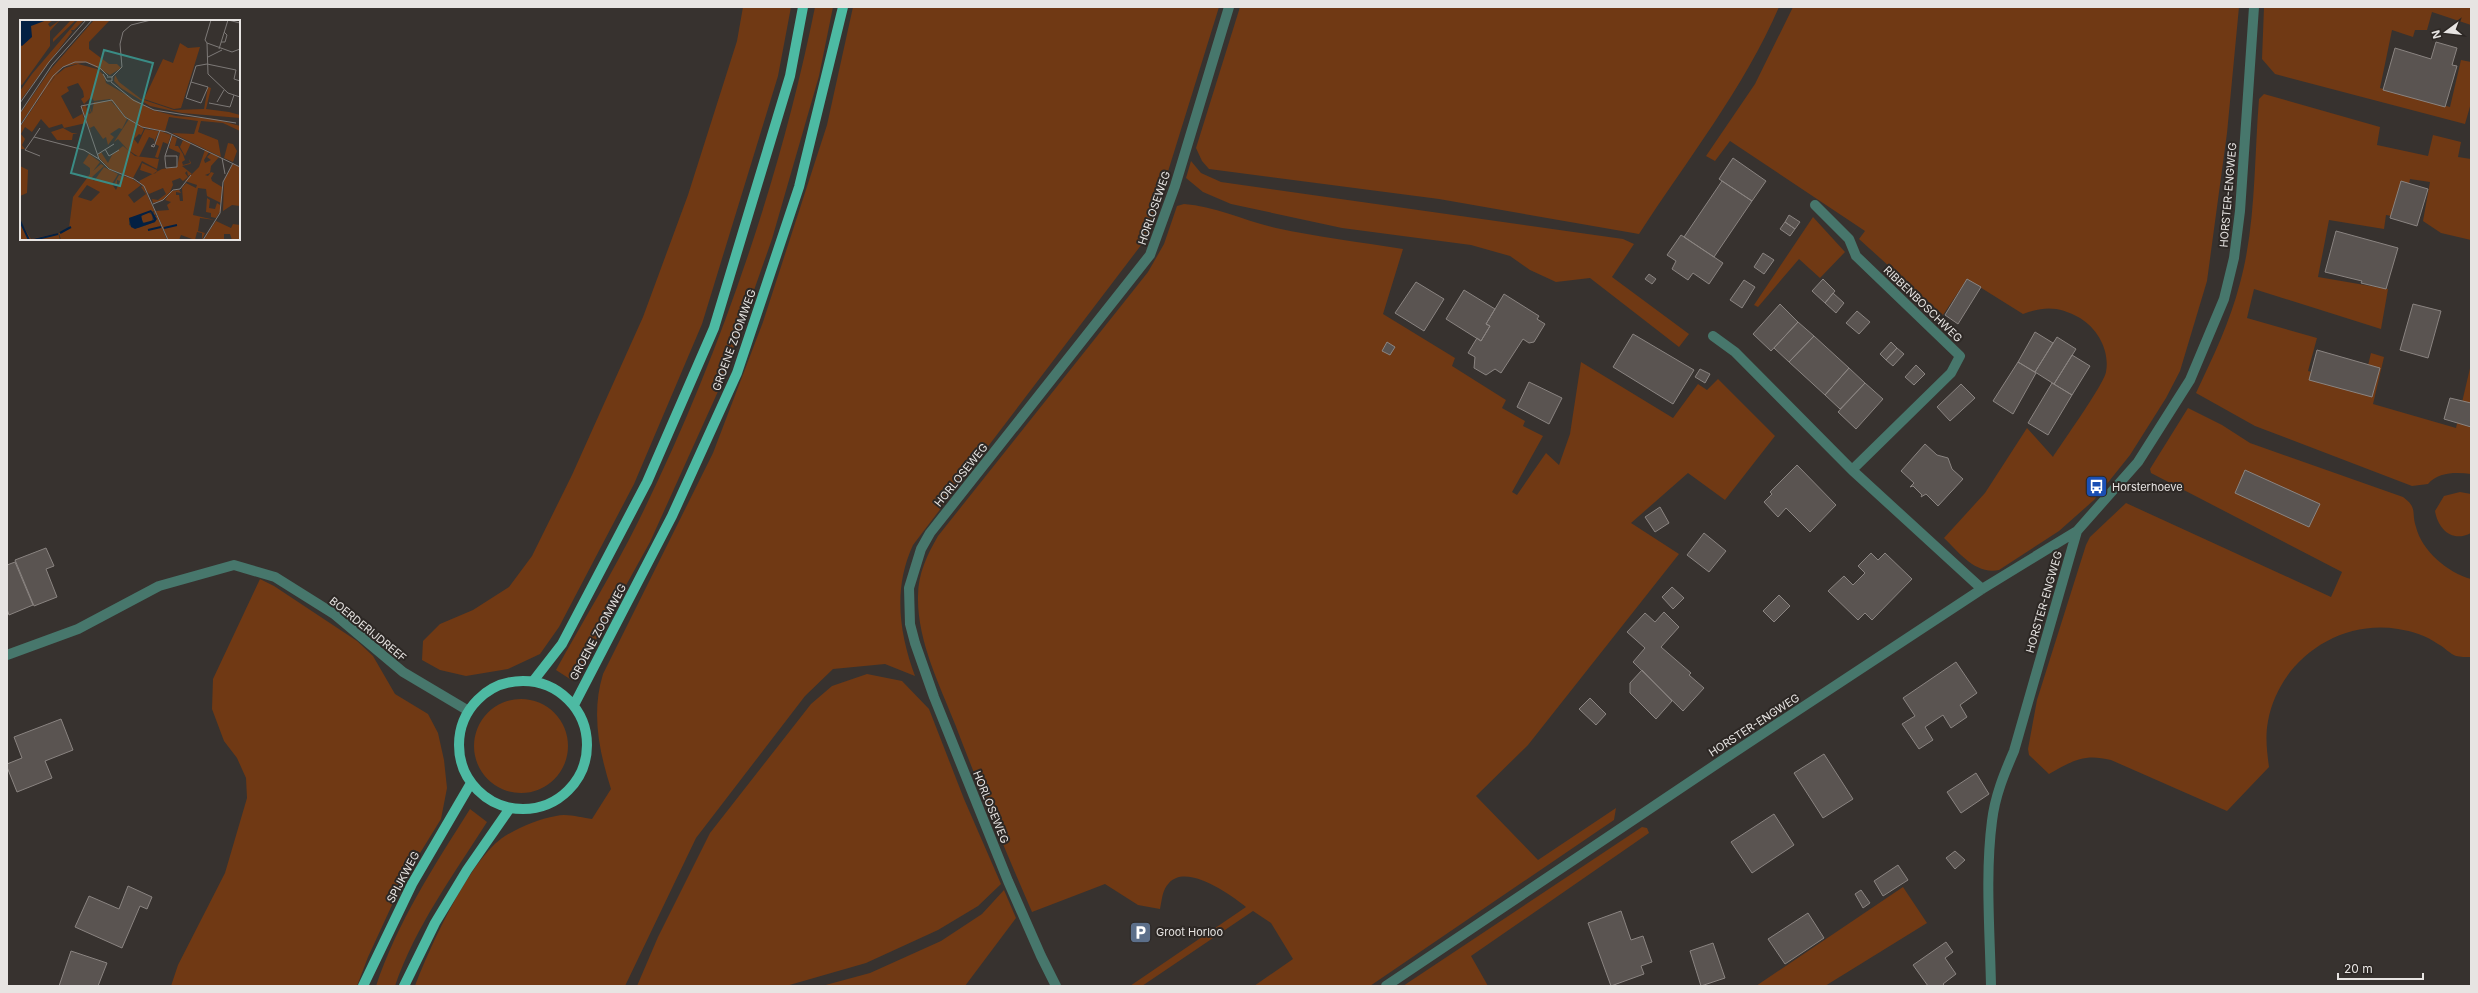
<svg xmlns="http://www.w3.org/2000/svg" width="2478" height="993" font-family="Inter,sans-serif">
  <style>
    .green { fill: #703914 }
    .building { fill: #5a5451; stroke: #8a8481 }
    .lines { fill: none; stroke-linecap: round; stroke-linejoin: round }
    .minor { stroke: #47776c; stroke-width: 10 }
    .major { stroke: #4dbaa3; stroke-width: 10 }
    .labels { text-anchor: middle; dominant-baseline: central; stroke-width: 4; stroke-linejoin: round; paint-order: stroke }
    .street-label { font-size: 11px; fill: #e7e4e2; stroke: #2d2825 }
    .poi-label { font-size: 11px; fill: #e7e4e2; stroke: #2d2825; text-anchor: start }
    .inset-river { fill: none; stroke: #032043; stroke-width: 2 }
    .inset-road { fill: none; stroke: #7d7977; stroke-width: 1 }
    .view { fill: #3a8c85; fill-opacity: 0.15; stroke: #3a8c85; stroke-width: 2 }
    .inset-edge { fill: none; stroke: #e7e4e2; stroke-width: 2 }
  </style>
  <rect width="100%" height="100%" fill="#37322f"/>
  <path class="green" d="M 743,7 L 791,7 L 778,76 L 702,324 L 634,484 L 559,627 L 540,654 L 508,669 L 466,676 L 440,670 L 422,660 L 423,641 L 440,624 L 473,610 L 509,587 L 532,556 L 572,475 L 643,317 L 688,195 L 737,41 Z
    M 815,7 L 833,7 L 819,76 L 772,239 L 720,387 L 650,542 L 573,681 L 556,670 C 583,621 613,572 638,522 C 717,363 780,181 815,7 Z
    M 853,7 L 1219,7 L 1148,236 L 913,545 C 893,588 899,633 915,676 L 885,664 L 833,669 L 805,696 L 696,838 L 625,986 L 415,986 C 430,947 470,858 505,836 C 520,827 539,819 556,816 C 567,813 582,818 592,819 L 611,789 C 599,751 591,713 603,674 L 713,453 L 763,322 L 827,125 Z
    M 1240,7 L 1779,7 C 1744,88 1687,160 1639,234 L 1439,199 L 1209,169 L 1202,161 L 1196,148 Z
    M 1793,7 L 2239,7 L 2227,133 L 2207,281 L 2180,371 L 2166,398 L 2130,455 L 2094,500 L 2059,531 L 1999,570 C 1975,575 1959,552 1944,538 L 1985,493 L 2027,428 L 2053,457 C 2062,443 2104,384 2106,372 C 2110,351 2098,329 2080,318 C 2059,306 2044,306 2023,314 L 1967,279 L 1943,315 L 1859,239 L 1865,231 L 1730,141 L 1715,161 L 1706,156 L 1755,84 Z
    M 2264,7 L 2471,7 L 2471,25 L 2432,12 L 2427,30 L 2415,30 L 2413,37 L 2392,30 L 2380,88 L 2450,107 L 2461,60 L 2471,62 L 2471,103 L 2465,124 L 2275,74 L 2262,59 Z
    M 2264,94 L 2380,127 L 2377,145 L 2428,156 L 2433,135 L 2461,142 L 2458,157 L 2471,159 L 2471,240 L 2441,233 L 2423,221 L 2430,182 L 2410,179 L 2403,218 L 2386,215 L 2384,229 L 2329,220 L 2318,277 L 2388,289 L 2381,329 L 2254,289 L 2247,318 L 2317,338 L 2308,371 L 2363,386 L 2371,353 L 2384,357 L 2373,404 L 2456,428 L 2471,364 L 2471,474 C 2456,472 2438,472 2428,484 L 2412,486 L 2255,426 L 2196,393 C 2213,357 2230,322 2240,283 C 2256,225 2254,160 2259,99 Z
    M 1191,161 L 1201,173 L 1221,182 L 1623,239 L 1634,244 L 1612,277 L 1689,334 L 1679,347 L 1590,278 L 1556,282 L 1530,270 L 1510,256 L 1471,245 L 1342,228 L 1231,204 L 1203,192 L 1186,178 Z
    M 1184,204 C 1215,206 1245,221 1276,228 C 1317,237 1360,242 1403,249 L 1383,314 L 1455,358 L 1452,366 L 1506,400 L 1502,408 L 1525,421 L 1523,426 L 1543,436 L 1512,492 L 1517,495 L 1546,453 L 1559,465 L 1570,434 L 1581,362 L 1673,418 L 1698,384 L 1707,390 L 1718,379 L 1775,436 L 1725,500 L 1688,473 L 1631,523 L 1679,554 L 1528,745 L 1476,796 L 1538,860 L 1616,808 L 1614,820 L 1370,986 L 1254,986 L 1293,959 L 1271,923 L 1253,911 L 1142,986 L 1130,986 L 1246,907 C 1231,895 1187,863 1169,883 C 1162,890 1162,900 1160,909 L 1138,905 L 1105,884 L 1032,912 C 1005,850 979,787 955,724 C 939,683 917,640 918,596 C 918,574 927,555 938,536 L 1148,272 L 1164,244 L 1177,206 Z
    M 1813,217 L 1845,252 L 1820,278 L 1799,259 L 1758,307 L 1754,305 Z
    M 2188,408 L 2222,425 L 2250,443 L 2403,497 C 2418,508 2411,512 2416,527 C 2422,551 2448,573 2471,579 L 2471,657 C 2466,657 2460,657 2456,656 C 2450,654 2444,647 2438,644 C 2427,636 2412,631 2398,629 C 2338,619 2279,661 2268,721 C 2265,737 2267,752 2269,767 L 2227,811 L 2111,760 C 2084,753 2072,761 2049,774 L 2029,755 L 2028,749 L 2037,700 L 2086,545 L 2090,537 L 2126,503 L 2331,597 L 2342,572 L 2151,473 L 2150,469 Z
    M 2460,492 L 2471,494 L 2471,533 C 2452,543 2438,529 2435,511 L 2444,496 Z
    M 260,579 L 274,586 L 357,641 L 373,656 L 395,694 L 428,714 L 438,733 L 444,760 L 447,788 L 441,819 L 404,879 L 368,957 L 357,986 L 171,986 L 178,965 L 225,873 L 247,798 L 246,778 L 237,758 L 224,741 L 212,709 L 213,679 Z
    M 867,674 L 902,681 L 929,709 L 964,799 L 1001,884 L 978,906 L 938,930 L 866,963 L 786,986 L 637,986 L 658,937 L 710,833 L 811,704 L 832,686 Z
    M474 746a47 47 0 1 1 94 0a47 47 0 1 1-94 0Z
    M 470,809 L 487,822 C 454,874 415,927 395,986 L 376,986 C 397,923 434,866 470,809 Z
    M 1642,827 L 1647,828 L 1649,833 L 1471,956 L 1488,986 L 1403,986 Z
    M 1903,887 L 1927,923 L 1825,986 L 1756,986 Z
    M 1004,890 L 1016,918 L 965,986 L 822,986 L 870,973 L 941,941 L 982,914 Z"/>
  <path class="building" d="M 2436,42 L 2457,48 L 2452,65 L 2457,66 L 2445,107 L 2383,90 L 2395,48 L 2431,59 Z
    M 1733,158 L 1766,181 L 1752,201 L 1719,179 Z
    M 1722,181 L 1752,201 L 1714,257 L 1684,237 Z
    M 2401,181 L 2428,189 L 2417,226 L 2390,218 Z
    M 1789,215 L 1800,222 L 1795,229 L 1785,222 Z
    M 1785,222 L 1795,229 L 1790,236 L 1780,229 Z
    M 2336,231 L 2398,248 L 2386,289 L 2361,283 L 2362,281 L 2325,272 Z
    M 1681,235 L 1723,263 L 1709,284 L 1693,273 L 1688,280 L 1672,269 L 1676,261 L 1667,255 Z
    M 1763,253 L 1774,260 L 1764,274 L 1754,267 Z
    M 1649,274 L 1656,279 L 1652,284 L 1645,279 Z
    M 1823,279 L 1835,291 L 1825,303 L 1812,291 Z
    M 1967,279 L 1981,287 L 1958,324 L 1945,315 Z
    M 1744,280 L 1755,287 L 1742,308 L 1730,300 Z
    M 1416,282 L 1444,299 L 1424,331 L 1395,313 Z
    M 1464,290 L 1495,309 L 1486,324 L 1490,326 L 1481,341 L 1446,319 Z
    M 1833,293 L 1844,303 L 1836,313 L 1825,303 Z
    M 1504,294 L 1539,316 L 1537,319 L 1545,324 L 1534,342 L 1529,343 L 1523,339 L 1501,373 L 1495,369 L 1486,375 L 1474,368 L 1475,357 L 1468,353 L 1477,338 L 1481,341 L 1490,326 L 1486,324 Z
    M 1780,304 L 1798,322 L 1771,351 L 1753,334 Z
    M 2413,304 L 2441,311 L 2428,358 L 2400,350 Z
    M 1857,311 L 1870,322 L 1859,334 L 1846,323 Z
    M 1798,322 L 1814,336 L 1789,362 L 1774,348 Z
    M 2035,332 L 2053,343 L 2035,372 L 2018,362 Z
    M 1633,334 L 1694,370 L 1673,404 L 1613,367 Z
    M 1814,336 L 1849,368 L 1825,395 L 1789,362 Z
    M 2057,337 L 2076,349 L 2054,384 L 2035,372 Z
    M 1387,342 L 1395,347 L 1390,355 L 1382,351 Z
    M 1891,342 L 1897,348 L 1886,360 L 1880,354 Z
    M 1897,348 L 1904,354 L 1893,366 L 1886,360 Z
    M 2317,350 L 2380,368 L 2372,397 L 2309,380 Z
    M 2072,355 L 2090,366 L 2072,395 L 2054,384 Z
    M 2018,362 L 2036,373 L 2013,414 L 1993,401 Z
    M 1916,365 L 1925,374 L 1914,385 L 1905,377 Z
    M 1849,368 L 1865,383 L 1840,409 L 1825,395 Z
    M 1700,369 L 1710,374 L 1705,383 L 1695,377 Z
    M 1529,382 L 1562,398 L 1549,424 L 1517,407 Z
    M 1865,383 L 1883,399 L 1856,429 L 1838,412 Z
    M 2052,383 L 2072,395 L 2048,435 L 2028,423 Z
    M 1961,384 L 1975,398 L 1950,421 L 1937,407 Z
    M 2450,398 L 2471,403 L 2471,427 L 2444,419 Z
    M 1925,444 L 1937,455 L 1948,458 L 1952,469 L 1963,479 L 1938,506 L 1926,494 L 1921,497 L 1922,495 L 1913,486 L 1910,487 L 1914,483 L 1901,471 Z
    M 1797,465 L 1836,505 L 1810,532 L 1786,508 L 1778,517 L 1764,502 L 1772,494 L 1770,492 Z
    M 2245,470 L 2320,504 L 2309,527 L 2235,493 Z
    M 1660,507 L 1669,523 L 1655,532 L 1645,517 Z
    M 1704,533 L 1726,551 L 1709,572 L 1687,555 Z
    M 46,548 L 54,566 L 46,569 L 57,597 L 34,606 L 15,560 Z
    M 1871,553 L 1878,560 L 1885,553 L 1912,579 L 1872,620 L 1865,613 L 1858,620 L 1828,591 L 1844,576 L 1853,585 L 1865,573 L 1858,566 Z
    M 15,562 L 33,605 L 9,615 L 7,609 L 7,565 Z
    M 1672,587 L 1684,598 L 1673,609 L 1662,597 Z
    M 1779,595 L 1790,606 L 1774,622 L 1763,611 Z
    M 1664,612 L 1679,627 L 1661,647 L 1691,673 L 1689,675 L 1704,688 L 1683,711 L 1633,662 L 1645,648 L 1627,632 L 1645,613 L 1655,622 Z
    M 1956,662 L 1977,693 L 1960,705 L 1967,717 L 1951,728 L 1943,715 L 1925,727 L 1933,740 L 1919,749 L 1902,724 L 1915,716 L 1903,698 Z
    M 1642,670 L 1672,701 L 1656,719 L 1630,693 L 1630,683 Z
    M 1590,698 L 1606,714 L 1596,725 L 1579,709 Z
    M 61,719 L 73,750 L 45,761 L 52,778 L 17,792 L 7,767 L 7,764 L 22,758 L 14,737 Z
    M 1824,754 L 1853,799 L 1823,818 L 1794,773 Z
    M 1976,773 L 1989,794 L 1961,813 L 1947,792 Z
    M 1774,814 L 1794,845 L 1752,873 L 1731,842 Z
    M 1955,851 L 1965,860 L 1955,869 L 1946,858 Z
    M 1898,865 L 1908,880 L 1883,896 L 1874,881 Z
    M 128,886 L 152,897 L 147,909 L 140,906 L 122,948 L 75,927 L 89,896 L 119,909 Z
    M 1861,890 L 1870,903 L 1863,908 L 1855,894 Z
    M 1621,911 L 1631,940 L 1643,936 L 1652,962 L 1641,966 L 1644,974 L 1611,986 L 1588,923 Z
    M 1808,913 L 1824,938 L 1785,964 L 1768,939 Z
    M 1946,942 L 1953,952 L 1945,958 L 1956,974 L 1943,984 L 1945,986 L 1928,986 L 1913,965 Z
    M 1713,943 L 1725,978 L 1701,986 L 1690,951 Z
    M 71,951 L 107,963 L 98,986 L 59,986 Z"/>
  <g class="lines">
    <path class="minor" d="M 1815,205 L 1849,239 L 1856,256 L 1960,356 L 1951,373 L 1852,470
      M 1713,336 L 1735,352 L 1852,470 L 1982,589
      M 7,655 L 78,629 L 159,586 L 234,565 L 275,577 L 334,614 L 403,672 L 467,710
      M 1056,986 L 1041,956 L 1008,881 L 934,697 L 915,643 L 910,624 L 909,588 L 921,549 L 930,533 L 1150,255 L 1175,186 L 1229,7
      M 1386,986 L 1730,755 L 1982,589 L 2077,531 L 2138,462 L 2190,380 L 2224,299 L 2234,258 L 2240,211 L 2254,7
      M 1991,986 C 1990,933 1985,874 1992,821 C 1995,796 2004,774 2014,751 L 2077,531"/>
    <path class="major" d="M 534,680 L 562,644 L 647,482 L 714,328 L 790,76 L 803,7
      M459 745a64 64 0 1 1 128 0a64 64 0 1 1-128 0Z
      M 574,705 L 672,516 L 737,373 L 799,187 L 843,7
      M 363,986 L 412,884 L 471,783
      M 404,986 L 435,923 L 467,870 L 510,808"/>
  </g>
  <defs>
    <symbol id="bus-square" viewBox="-11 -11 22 22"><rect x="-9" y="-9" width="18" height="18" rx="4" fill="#1a4fb4" stroke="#2d2825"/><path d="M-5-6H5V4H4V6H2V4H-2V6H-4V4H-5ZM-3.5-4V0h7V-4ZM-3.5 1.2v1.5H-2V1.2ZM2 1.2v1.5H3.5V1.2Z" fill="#fff"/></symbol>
    <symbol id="parking-square" viewBox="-11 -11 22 22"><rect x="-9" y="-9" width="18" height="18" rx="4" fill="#5c6f8a" stroke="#2d2825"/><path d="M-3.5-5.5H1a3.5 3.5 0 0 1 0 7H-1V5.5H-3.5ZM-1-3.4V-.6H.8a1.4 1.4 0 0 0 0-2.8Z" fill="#fff"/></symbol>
  </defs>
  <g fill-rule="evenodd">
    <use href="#bus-square" x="2084" y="474" width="25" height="25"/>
    <use href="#parking-square" x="1128" y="920" width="25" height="25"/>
  </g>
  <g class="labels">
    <g class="street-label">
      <text transform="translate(2228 195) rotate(-85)">HORSTER-ENGWEG</text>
      <text transform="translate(1154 208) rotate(-71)">HORLOSEWEG</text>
      <text transform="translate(1923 304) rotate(44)">RIBBENBOSCHWEG</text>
      <text transform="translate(734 340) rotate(-70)">GROENE ZOOMWEG</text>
      <text transform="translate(961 475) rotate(-51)">HORLOSEWEG</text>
      <text transform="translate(2044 602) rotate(-74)">HORSTER-ENGWEG</text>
      <text transform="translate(368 629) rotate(39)">BOERDERIJDREEF</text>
      <text transform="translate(598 632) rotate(-62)">GROENE ZOOMWEG</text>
      <text transform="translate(1754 725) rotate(-33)">HORSTER-ENGWEG</text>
      <text transform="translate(991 807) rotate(68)">HORLOSEWEG</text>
      <text transform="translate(403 877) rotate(-62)">SPIJKWEG</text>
    </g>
    <g class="poi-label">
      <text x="2112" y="487">Horsterhoeve</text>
      <text x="1156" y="932">Groot Horloo</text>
    </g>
  </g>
  <g transform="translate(20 20)">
    <rect width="220" height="220" fill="#37322f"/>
    <path d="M 0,0 L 33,0 L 28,4 L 30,7 L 40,0 L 30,11 L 30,26 L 2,65 L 0,64 ZM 51,0 L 56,0 L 33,22 L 33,19 ZM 58,0 L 64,0 L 54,10 L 51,10 L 52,12 L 0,81 L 0,71 L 12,54 ZM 74,0 L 90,0 L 69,22 L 69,29 L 89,44 L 97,44 L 101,48 L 90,55 L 66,42 L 42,47 L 0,104 L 0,94 L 31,49 ZM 160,23 L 168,28 L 180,27 L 161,88 L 154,89 L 124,79 L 143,39 L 153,43 ZM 58,44 L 77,49 L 84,55 L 86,63 L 132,90 L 156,96 L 195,99 L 220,106 L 220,111 L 203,103 L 181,101 L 178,112 L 198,120 L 201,137 L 152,113 L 174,114 L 178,101 L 149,97 L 145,111 L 122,107 L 106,97 L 90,79 L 74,81 L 71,77 L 64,84 L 61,79 L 64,77 L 63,71 L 58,63 L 47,67 L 49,71 L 41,76 L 53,99 L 62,94 L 62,91 L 63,96 L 47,104 L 63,96 L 66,103 L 44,108 L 42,104 L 29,108 L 21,99 L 12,112 L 5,107 L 1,114 L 5,119 L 2,125 L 5,129 L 1,129 L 0,107 L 34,57 L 45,48 ZM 95,55 L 99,62 L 121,79 L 154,90 L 184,89 L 188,67 L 191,68 L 186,89 L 209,92 L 220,95 L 220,98 L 162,93 L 130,86 L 101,68 L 94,61 ZM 91,81 L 107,99 L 102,109 L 99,108 L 90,114 L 94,117 L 88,125 L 86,117 L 83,119 L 74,106 L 70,108 L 71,112 L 62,88 L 65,84 L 69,94 L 71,93 L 68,83 L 72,93 L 74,82 ZM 109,99 L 124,109 L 121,115 L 119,114 L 114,119 L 118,124 L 125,109 L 139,111 L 134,122 L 134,119 L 129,117 L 119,137 L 108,130 L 98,119 L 94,122 ZM 43,108 L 52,113 L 58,113 L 53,114 L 52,120 L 37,120 L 31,112 ZM 140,111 L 151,115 L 148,124 L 143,122 L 138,138 L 135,137 L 139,126 L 135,124 ZM 152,116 L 157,118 L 155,126 L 158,126 L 163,134 L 165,140 L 162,142 L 163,145 L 170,143 L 169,139 L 171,143 L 170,144 L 162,146 L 172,154 L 168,156 L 167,151 L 165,153 L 168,157 L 163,161 L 160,158 L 152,161 L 153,165 L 150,172 L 143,180 L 133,183 L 132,179 L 138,180 L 146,174 L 143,168 L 129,174 L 119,161 L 142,149 L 157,147 L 160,133 L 149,128 ZM 163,120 L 171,123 L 165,136 L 160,127 ZM 208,123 L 213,124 L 217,131 L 213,142 L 204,138 ZM 103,126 L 115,136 L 139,139 L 137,149 L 122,141 L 113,158 L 90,149 L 81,140 L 78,135 L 81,132 L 88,143 L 92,135 ZM 185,130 L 189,132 L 184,140 L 185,143 L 191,140 L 187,137 L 191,133 L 199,137 L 191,146 L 190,153 L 185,155 L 188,156 L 191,152 L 194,153 L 191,158 L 192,161 L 202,167 L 201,183 L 187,176 L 186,169 L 178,168 L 173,195 L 195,200 L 180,198 L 178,211 L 185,213 L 182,220 L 182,213 L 177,212 L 175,220 L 161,215 L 159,220 L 148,220 L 136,191 L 149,190 L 147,185 L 151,182 L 145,180 L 151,171 L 159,170 L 161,173 L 156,172 L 156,175 L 159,175 L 160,181 L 163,181 L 162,168 L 166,163 L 176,168 L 177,165 L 165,161 L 179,147 ZM 69,134 L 80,142 L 73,151 L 81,144 L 84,146 L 72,157 L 74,161 L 84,147 L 98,154 L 92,164 L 96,170 L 100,161 L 97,160 L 97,165 L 94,164 L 99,155 L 111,158 L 121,165 L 108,175 L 114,183 L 126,174 L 121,167 L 123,166 L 136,194 L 134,195 L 134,191 L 109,198 L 109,205 L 118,208 L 135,202 L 134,196 L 137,196 L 147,220 L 41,220 L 39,213 L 49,208 L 53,177 L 70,154 L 70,148 L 63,143 ZM 67,165 L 80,172 L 71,181 L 58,177 ZM 122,143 L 137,150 L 136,153 L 132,154 L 120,150 ZM 213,144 L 220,147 L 220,186 L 212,185 L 203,191 L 204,160 ZM 0,146 L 8,150 L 7,173 L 0,176 ZM 187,178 L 190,180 L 189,188 L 195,189 L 197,183 L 200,185 L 201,190 L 196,198 L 191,197 L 191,193 L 186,192 ZM121.5 198a5.5 5.5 0 1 1 11 0a5.5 5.5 0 1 1-11 0ZM 0,201 L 11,219 L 38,213 L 40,220 L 0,220 ZM 196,201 L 211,208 L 213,204 L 220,205 L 220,220 L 212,220 L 210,214 L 204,214 L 204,220 L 183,220 Z" fill="#703914" fill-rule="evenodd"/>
    <path d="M 0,0 L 27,0 L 11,6 L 12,17 L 2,26 L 0,25 ZM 131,190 L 137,199 L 135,202 L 115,209 L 111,207 L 109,198 ZM 131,192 L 134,200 L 123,203 L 121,196 Z" fill="#032043" fill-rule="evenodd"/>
    <path class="inset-river" d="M 0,201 L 9,220M 144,208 L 157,205M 128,210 L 141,207M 40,213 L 51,207M 13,220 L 38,214"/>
    <path class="inset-road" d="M 191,0 L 185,20 L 187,23 L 212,32 L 220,29M 208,0 L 220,3M 201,22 L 205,22 L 207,15 L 204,12M 187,23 L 188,54 L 208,73 L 220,77M 199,29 L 208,0M 188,37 L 202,30M 83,54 L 87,61 L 92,61 L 92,57 L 87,57M 92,57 L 102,47 L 100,24 L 103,12 L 111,5 L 131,0M 91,62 L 113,80 L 134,90 L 216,103M 171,62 L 188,67 L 181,83 L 166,78 L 176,46 L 187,44 L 216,50 L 214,59 L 220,61M 197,82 L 204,70M 0,83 L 29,42 L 66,0M 189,83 L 210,87 L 214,75M 0,93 L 32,45 L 72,0M 0,106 L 33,56 L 43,47 L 55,42 L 66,42 L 80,48 L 88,56M 20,108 L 14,117 L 64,130 L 79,139M 14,117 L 5,130 L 20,136M 134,124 L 131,126 L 134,127 L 140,110M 85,129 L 89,136 L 99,130M 78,134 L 94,124M 145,136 L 157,136 L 157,147 L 146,148 L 145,139 L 145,136 L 152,115M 202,138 L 205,154M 133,184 L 143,180 L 153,170 L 160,169 L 171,155M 148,220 L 124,166 L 114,159 L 89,149 L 79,139 L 61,86 L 92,80 L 105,97 L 122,107 L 147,112 L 220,147M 183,220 L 200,193 L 203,162 L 213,143"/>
    <path class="view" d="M 84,30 L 133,43 L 100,166 L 51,153 Z"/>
    <rect width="220" height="220" class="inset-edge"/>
  </g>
  <rect width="2478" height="993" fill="none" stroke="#e7e4e2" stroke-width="16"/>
  <g transform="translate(2446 32) rotate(255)" stroke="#2d2825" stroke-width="3" paint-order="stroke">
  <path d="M0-3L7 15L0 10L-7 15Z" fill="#e7e4e2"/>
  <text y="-6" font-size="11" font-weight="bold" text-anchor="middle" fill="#e7e4e2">N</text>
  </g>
  <path d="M2338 973v6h85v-6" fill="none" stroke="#e7e4e2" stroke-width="2"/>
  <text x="2344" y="973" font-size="12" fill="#e7e4e2" stroke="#2d2825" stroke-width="3" paint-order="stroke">20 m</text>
</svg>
